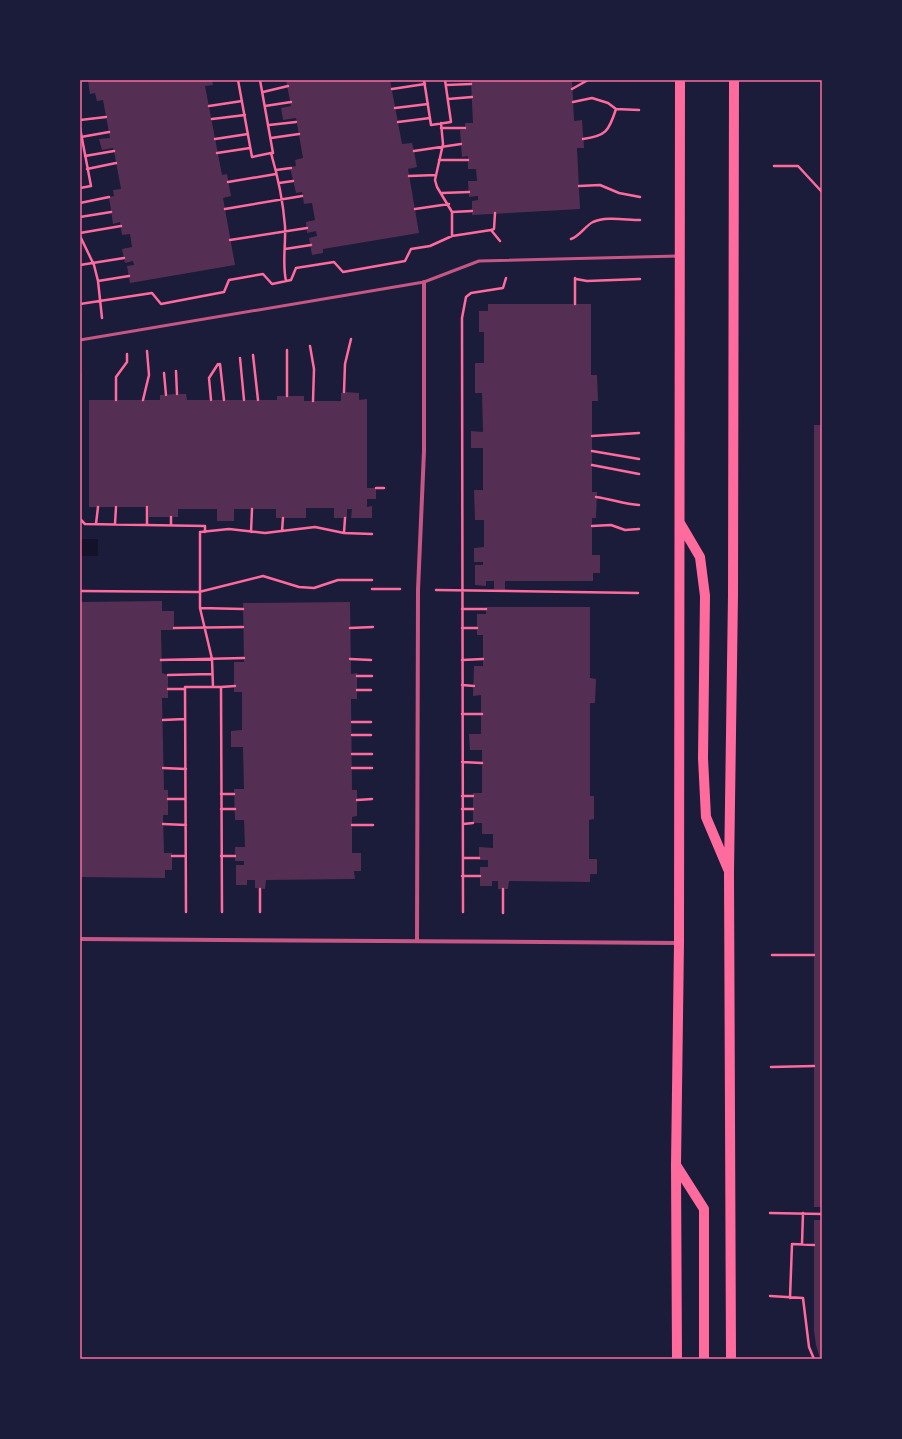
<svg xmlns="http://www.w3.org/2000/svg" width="902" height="1439" font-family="Figtree,sans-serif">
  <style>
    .water { fill: #12122b }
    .building { fill: #542f53 }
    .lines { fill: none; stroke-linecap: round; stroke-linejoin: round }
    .path { stroke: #ff6b9d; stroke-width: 2.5 }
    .service { stroke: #c65784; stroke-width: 3 }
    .minor { stroke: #c65784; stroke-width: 4 }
    .primary { stroke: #ff6b9d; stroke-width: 10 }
    .neatline { fill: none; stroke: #ff6b9d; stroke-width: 1.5 }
  </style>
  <rect width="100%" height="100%" fill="#1b1b3a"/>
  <path class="water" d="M 80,539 L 98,539 L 98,556 L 80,556 Z"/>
  <path class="building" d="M 88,80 L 212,80 L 213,85 L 205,86 L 222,175 L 227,174 L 231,196 L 223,198 L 235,265 L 130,283 L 127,266 L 134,265 L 133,261 L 125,263 L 122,249 L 132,247 L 130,234 L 122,235 L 120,222 L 113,224 L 109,197 L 114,196 L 113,190 L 121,189 L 114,151 L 113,148 L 102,150 L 99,139 L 110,138 L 103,100 L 97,101 L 95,93 L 90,94 Z
    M 286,80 L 390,80 L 402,144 L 412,143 L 414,151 L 417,167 L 408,169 L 419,233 L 323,249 L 323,253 L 312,255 L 309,238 L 317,236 L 316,231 L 307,233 L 306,222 L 315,220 L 312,203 L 304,204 L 302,192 L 296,193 L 290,167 L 296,166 L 295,160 L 303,158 L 296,118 L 283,120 L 281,108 L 291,106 Z
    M 458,80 L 572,80 L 574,121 L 582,120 L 584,148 L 577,148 L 580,209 L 472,215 L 472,201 L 478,200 L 478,196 L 469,197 L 468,181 L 477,181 L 476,169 L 468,169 L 468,156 L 462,157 L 460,130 L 465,130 L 465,123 L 473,123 L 471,81 L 458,82 Z
    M 488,304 L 591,304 L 591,375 L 597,375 L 598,401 L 592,401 L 592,492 L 597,492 L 596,518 L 592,518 L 592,555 L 600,555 L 600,573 L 593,573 L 593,581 L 505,581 L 505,590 L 494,589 L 494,581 L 486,581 L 486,586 L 475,585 L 475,565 L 483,565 L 483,562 L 474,562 L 474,548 L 484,547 L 484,520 L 475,520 L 474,490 L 483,490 L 483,448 L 471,448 L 471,431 L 483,432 L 482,393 L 475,393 L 475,363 L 484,363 L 484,332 L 479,332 L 479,311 L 488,311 Z
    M 344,392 L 359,393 L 359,400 L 367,399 L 367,488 L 376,488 L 376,499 L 367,499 L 367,507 L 372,506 L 372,518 L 351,518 L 352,509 L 347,509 L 347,518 L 334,518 L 334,508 L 306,508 L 306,518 L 276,518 L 276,509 L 234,509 L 234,521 L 217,521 L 217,509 L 178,509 L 178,517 L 149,517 L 149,507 L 89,507 L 89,400 L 160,400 L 160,395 L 177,394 L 186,394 L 187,400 L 277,400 L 277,396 L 304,396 L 304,401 L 341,401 L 341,393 Z
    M 814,425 L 822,425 L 822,1207 L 814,1207 Z
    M 162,601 L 162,611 L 174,611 L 174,630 L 161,630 L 162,673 L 168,675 L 168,698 L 162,698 L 164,790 L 168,790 L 168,815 L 163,815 L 164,853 L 172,853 L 172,870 L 165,870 L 165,878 L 80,877 L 80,602 Z
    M 350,602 L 351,674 L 357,673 L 357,699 L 351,699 L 352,790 L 357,790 L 357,816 L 352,817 L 352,853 L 361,853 L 361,871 L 354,871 L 355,879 L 266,880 L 265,889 L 255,888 L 255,880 L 247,880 L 247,885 L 236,885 L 236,865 L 244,865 L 244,861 L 235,861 L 235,847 L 245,847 L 244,820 L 235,820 L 234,789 L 244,789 L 243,747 L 231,747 L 231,731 L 242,730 L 242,692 L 234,692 L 234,662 L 244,662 L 243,603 Z
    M 486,607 L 590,607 L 590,678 L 596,679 L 595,703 L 590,703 L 590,796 L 594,796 L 594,819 L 589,820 L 589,859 L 597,859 L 597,874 L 590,874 L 590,882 L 509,881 L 508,889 L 498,889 L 498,881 L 492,881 L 492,886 L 480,886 L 480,867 L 488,867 L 488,860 L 479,860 L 479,847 L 493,848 L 493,834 L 482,834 L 482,823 L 473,823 L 473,793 L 482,793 L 482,750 L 470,750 L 469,734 L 481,734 L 481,695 L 473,696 L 474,666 L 483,666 L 483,635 L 477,635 L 477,614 L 486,614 Z
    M 814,1220 L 822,1220 L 822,1359 L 820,1359 L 816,1345 L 814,1331 Z"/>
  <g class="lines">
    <path class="path" d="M 240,80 L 238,80 L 252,157 L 271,153
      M 260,80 L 273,153 L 271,153 C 278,177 283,201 285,226 C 286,244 282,263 286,281
      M 424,80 L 431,125 L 451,122 L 445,80
      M 446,85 L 471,84
      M 392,89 L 425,84
      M 572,89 L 588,80
      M 263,92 L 288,86
      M 448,99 L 472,97
      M 573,102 L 592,98 L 608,103 L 616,109 L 639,110
      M 209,106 L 242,101
      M 265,106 L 291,102
      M 395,108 L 428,104
      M 212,119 L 245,115
      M 80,120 L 106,117
      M 398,122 L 430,118
      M 441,123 L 443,144 L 435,180 L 437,187 L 452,212 L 452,236
      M 269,125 L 296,122
      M 80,128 L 91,186 L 80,188
      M 441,128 L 465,128
      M 81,137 L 109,132
      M 271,138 L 299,134
      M 215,139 L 248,134
      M 583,139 C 606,136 609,131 616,109
      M 414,151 L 461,144
      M 217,153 L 250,148
      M 85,156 L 114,151
      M 439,160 L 468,160
      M 774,166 L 798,166 L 822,192
      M 87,169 L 116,163
      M 276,170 L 291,168
      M 409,176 L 436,175
      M 228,182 L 276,174
      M 279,183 L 293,181
      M 579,186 L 600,185 L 619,193 L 640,197
      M 442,193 L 469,192
      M 80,203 L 109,197
      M 225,209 L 302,196
      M 415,209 L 449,204
      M 452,212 L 472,211
      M 80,217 L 111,212
      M 491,230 L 494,229 L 495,213
      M 80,233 L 121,226
      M 80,236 L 94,265 L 98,281 L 102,318
      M 571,239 C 580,236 585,226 593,222 C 606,216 626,220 640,220
      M 230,240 L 307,228
      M 285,249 L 311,245
      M 80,265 L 124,258
      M 575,278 L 575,304
      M 576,279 L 587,281 L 640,279
      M 98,281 L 129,276
      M 80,304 L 152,293 L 161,304 L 224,292 L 229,280 L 263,274 L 272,284 L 291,280 L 296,268 L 334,262 L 343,272 L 405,261 L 411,249 L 430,246 L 452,236 L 491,230 L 500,241
      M 310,346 L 314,369 L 313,401
      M 287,350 L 287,396
      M 253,355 L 258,400
      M 240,358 L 244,400
      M 220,364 L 224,400
      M 176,371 L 177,394
      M 164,373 L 166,395
      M 80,374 L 80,519 L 85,524 L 205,526 L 205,532
      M 344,392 L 345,364 L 351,339
      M 116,400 L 116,377 L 127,362 L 127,354
      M 143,400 L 149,375 L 147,351
      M 211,400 L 209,378 L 218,364
      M 592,436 L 639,433
      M 592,451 L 639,459
      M 592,465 L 639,474
      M 376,488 L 384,488
      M 596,497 C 611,499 624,504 639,505
      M 147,507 L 147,525
      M 171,517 L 171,525
      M 96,524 L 98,507
      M 115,524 L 116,507
      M 592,526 L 611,525 L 625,530 L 639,529
      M 282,531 L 283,518
      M 251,532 L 252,509
      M 344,533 L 345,518
      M 372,589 L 400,589
      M 436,590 L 638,593
      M 80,591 L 199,592 L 263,576 L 299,587 L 314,588 L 338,580 L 372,580
      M 200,608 L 243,609
      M 462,609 L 486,609
      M 174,628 L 243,627
      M 350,628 L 373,627
      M 462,628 L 477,628
      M 350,659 L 371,660
      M 161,660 L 244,658
      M 462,660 L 483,659
      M 168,675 L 212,674
      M 357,676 L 372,676
      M 462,685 L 474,686
      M 213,687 L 212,659 L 200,608 L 200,532 L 229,529 L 265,533 L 315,527 L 344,533 L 372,534
      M 221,687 L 235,686
      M 168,689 L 185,689
      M 357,690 L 371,690
      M 462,714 L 482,714
      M 163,720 L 185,719
      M 352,722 L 371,722
      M 352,735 L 371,735
      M 352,754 L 372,754
      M 462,762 L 482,763
      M 163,768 L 186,769
      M 352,768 L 372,768
      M 221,794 L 234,794
      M 462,796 L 473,796
      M 168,799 L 185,799
      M 357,800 L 372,799
      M 221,809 L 235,809
      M 462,809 L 473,809
      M 163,824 L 186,825
      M 463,824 L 473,823
      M 352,825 L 373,825
      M 172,856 L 185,856
      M 221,856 L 235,856
      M 463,858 L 479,858
      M 462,876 L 480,876
      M 186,912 L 185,687 L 221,687 L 222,912
      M 260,912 L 260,889
      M 463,912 L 462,318 L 466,297 L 471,293 L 503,288 L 506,278
      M 503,913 L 503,889
      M 772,955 L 814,955
      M 771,1067 L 814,1066
      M 770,1213 L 822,1214
      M 802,1244 L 803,1213
      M 770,1296 L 803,1298 L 809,1347 L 814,1359
      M 790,1298 L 792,1244 L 814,1245"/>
    <path class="service" d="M 80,340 L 424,282 L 479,261 L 679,256"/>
    <path class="minor" d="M 80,939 L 679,943
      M 417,941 L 418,590 L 424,451 L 424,282"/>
    <path class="primary" d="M 680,523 L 700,557 L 705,596 L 703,758 L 706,817 L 728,869
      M 676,1165 L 704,1209 L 704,1359
      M 677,1359 L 676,1165 L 679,943 L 680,80
      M 731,1359 L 729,873 L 733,595 L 734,80"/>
  </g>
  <rect width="902" height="1439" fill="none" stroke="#1b1b3a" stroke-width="162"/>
  <rect x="81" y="81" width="740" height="1277" class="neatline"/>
</svg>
